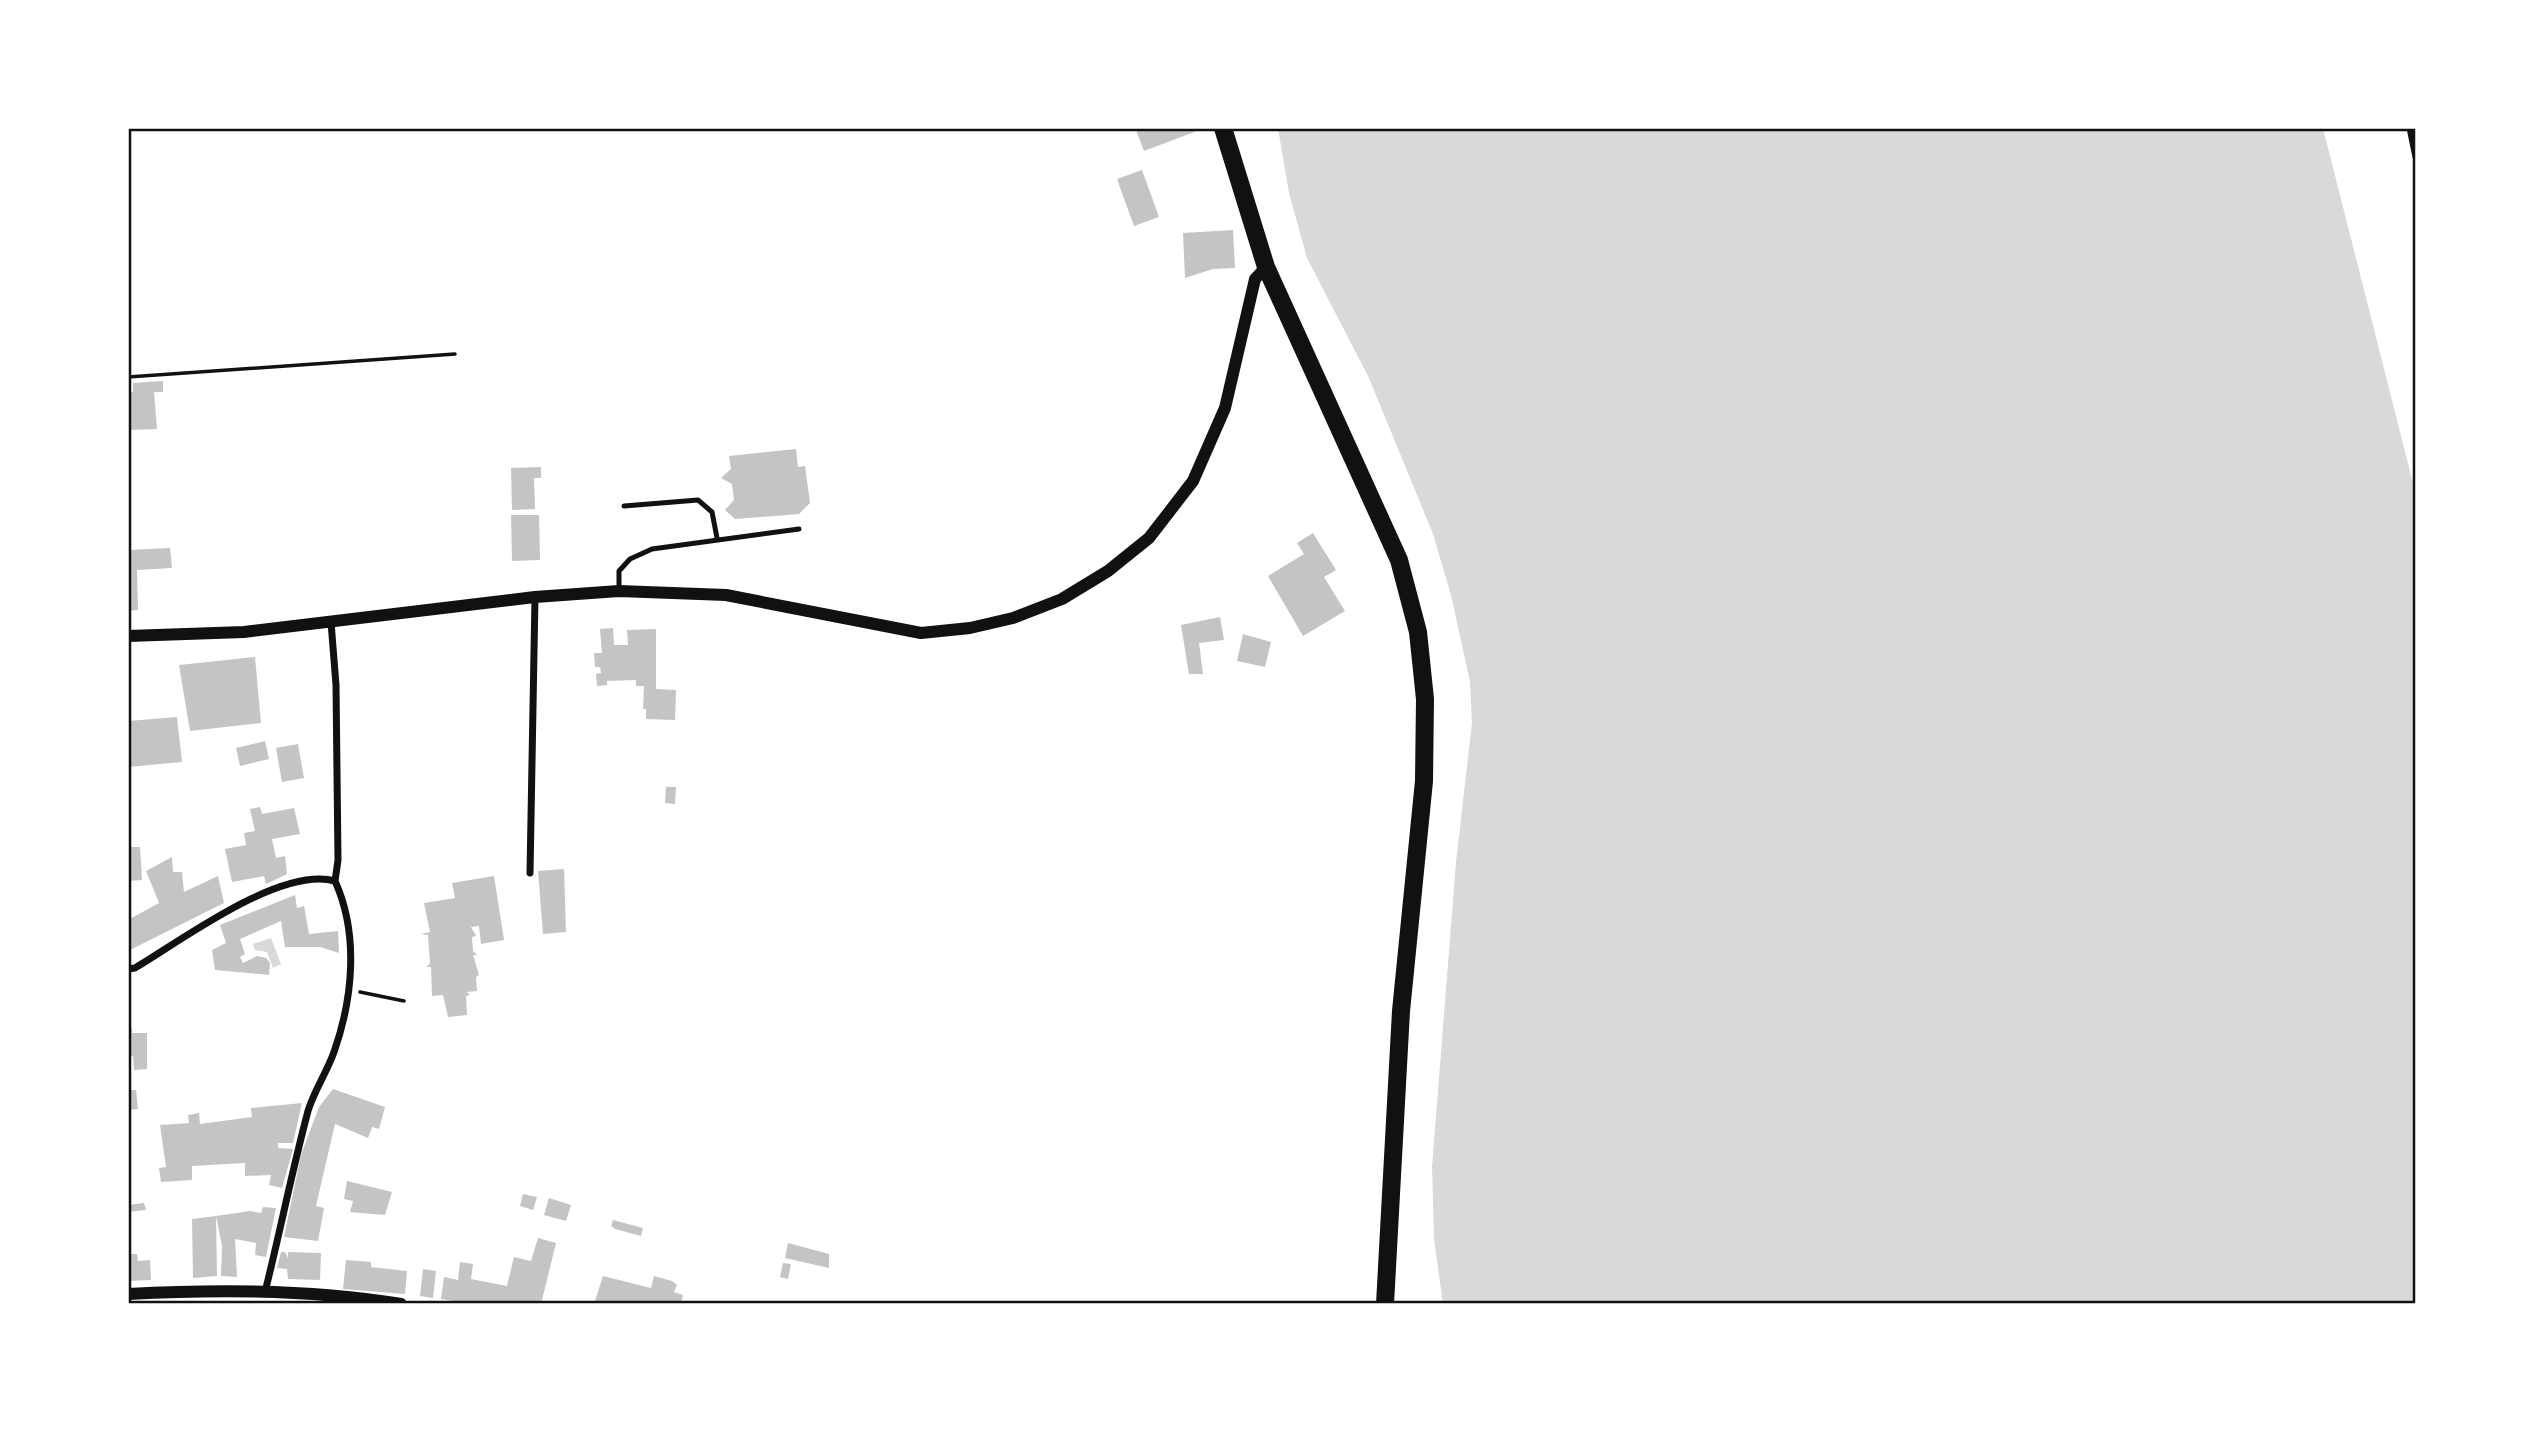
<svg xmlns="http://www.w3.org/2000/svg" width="2544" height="1432" font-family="'PT Sans Narrow',sans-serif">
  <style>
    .water { fill: #d9d9d9 }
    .building { fill: #c4c4c4 }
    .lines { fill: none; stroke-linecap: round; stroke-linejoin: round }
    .path { stroke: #111; stroke-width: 3.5 }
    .service { stroke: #111; stroke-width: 5 }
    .minor { stroke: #111; stroke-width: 7 }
    .tertiary { stroke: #111; stroke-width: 12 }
    .primary { stroke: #111; stroke-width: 18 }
    .neatline { fill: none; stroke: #111; stroke-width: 2.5 }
  </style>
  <rect width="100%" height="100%" fill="#fff"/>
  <path class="water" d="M 1278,128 L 2323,128 L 2416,495 L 2416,1304 L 1443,1304 L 1434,1239 L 1432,1167 L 1456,862 L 1472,723 L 1470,682 L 1451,595 L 1433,534 L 1369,378 L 1307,258 L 1289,193 Z
    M 271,938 L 281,964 L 273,968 L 267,952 L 255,950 L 253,944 Z"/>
  <path class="building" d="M 1143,128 L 1205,128 L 1144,151 L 1136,130 Z
    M 1142,170 L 1159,217 L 1134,226 L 1117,179 Z
    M 1233,230 L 1235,268 L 1213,269 L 1185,278 L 1183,233 Z
    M 163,381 L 163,392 L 154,392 L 157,429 L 128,430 L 128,392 L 133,392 L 133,383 Z
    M 796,449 L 798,467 L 805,466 L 810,503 L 799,514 L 735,519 L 725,510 L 734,500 L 732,484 L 721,478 L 731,469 L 729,456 Z
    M 541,467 L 541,478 L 534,478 L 535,509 L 512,510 L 511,468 Z
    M 511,515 L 539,515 L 540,560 L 512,561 Z
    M 1313,533 L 1336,570 L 1324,577 L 1345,611 L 1303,636 L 1268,576 L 1304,554 L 1297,543 Z
    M 170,548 L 172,568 L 137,570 L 138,610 L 128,611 L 128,550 Z
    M 1220,617 L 1224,640 L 1199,643 L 1203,674 L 1189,674 L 1181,625 Z
    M 613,628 L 614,645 L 628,645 L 627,630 L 656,629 L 656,689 L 676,690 L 675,720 L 646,719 L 646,709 L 643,709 L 644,686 L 636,686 L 636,680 L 607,681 L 607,685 L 597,686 L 596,674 L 601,673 L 600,667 L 595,667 L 594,653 L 602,653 L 600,629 Z
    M 1243,634 L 1271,642 L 1265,667 L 1237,661 Z
    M 255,657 L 261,723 L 190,731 L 179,665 Z
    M 177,717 L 182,762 L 128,767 L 128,721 Z
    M 265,741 L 269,759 L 240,766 L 236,748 Z
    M 298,744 L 304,778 L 282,782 L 276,748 Z
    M 666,787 L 676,787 L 675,804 L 665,803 Z
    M 260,807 L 262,814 L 294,808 L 300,834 L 272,839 L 276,858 L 285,856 L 287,874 L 266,884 L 264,876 L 232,882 L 225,849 L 246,845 L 244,833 L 255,831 L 250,809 Z
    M 128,847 L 140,847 L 142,880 L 128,881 Z
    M 172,857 L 173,872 L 182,872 L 184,892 L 218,876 L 224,903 L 128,951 L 128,920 L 159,903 L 146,871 Z
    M 564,869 L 566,932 L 543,934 L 538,871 Z
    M 494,876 L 504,940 L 481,944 L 479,926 L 471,927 L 476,936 L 472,937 L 473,951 L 477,955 L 473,955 L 479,975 L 476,977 L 477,991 L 467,992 L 470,995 L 466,996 L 467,1015 L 448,1017 L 443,995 L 432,996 L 431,967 L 427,967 L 430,963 L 428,935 L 421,934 L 430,932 L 424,903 L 455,898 L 452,883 Z
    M 295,895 L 297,908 L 304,906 L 309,934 L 338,931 L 339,953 L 320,947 L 285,947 L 281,921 L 240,939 L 245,954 L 240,957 L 243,963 L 257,956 L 266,958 L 270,963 L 269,975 L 215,970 L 212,950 L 226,943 L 220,925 Z
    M 128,1028 L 132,1028 L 132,1033 L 147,1033 L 147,1069 L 134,1070 L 133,1056 L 128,1057 Z
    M 333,1089 L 385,1107 L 379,1129 L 372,1127 L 368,1138 L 335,1124 L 316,1206 L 324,1208 L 318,1241 L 284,1237 L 301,1155 L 319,1107 Z
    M 128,1090 L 136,1090 L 138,1109 L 128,1110 Z
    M 302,1103 L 293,1143 L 278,1143 L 278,1148 L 293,1149 L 282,1188 L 269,1185 L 271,1175 L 245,1176 L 245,1163 L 192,1166 L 192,1180 L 161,1182 L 159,1168 L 166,1167 L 160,1125 L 189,1123 L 188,1115 L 199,1113 L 200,1124 L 252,1117 L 251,1108 Z
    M 347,1181 L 392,1192 L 385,1215 L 350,1212 L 353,1201 L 344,1199 Z
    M 523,1194 L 537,1197 L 533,1210 L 520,1206 Z
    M 549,1198 L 571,1205 L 566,1221 L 544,1215 Z
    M 144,1203 L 146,1210 L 128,1212 L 128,1205 Z
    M 263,1207 L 276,1208 L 266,1257 L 255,1255 L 256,1243 L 235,1239 L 237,1277 L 221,1276 L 222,1246 L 216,1216 L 250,1211 L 261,1213 Z
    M 216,1216 L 217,1276 L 193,1278 L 192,1219 Z
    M 613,1220 L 643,1228 L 641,1236 L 615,1229 L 611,1226 Z
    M 538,1238 L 556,1243 L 541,1304 L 473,1304 L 441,1299 L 444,1277 L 458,1280 L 460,1262 L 473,1264 L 471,1279 L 507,1286 L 514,1257 L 531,1261 Z
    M 788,1243 L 829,1254 L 829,1268 L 785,1258 Z
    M 281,1252 L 285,1252 L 288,1258 L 288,1252 L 321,1253 L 320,1280 L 288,1279 L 287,1269 L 277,1268 Z
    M 128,1254 L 137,1254 L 138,1261 L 150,1260 L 151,1280 L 128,1281 Z
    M 346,1260 L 371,1262 L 371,1267 L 407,1271 L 405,1294 L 343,1289 Z
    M 783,1263 L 791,1264 L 788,1279 L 780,1277 Z
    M 423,1269 L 436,1271 L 433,1298 L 420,1296 Z
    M 603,1276 L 651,1288 L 654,1276 L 672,1281 L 677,1285 L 674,1292 L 683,1295 L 681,1304 L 604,1304 L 595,1301 Z"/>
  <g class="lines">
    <path class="path" d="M 128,377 L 455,354
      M 360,992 L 404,1001"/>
    <path class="service" d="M 624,506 L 698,500 L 712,512 L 717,538
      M 619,591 L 619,571 L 630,559 L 652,549 L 799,529"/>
    <path class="minor" d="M 2410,128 L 2416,157
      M 331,622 L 336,685 L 338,860 L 335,881
      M 530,873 L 535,597
      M 128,969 L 135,968 C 181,941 280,866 335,881 C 359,934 353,998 334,1052 C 327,1072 314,1091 308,1111 C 292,1171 280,1232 265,1292"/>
    <path class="tertiary" d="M 128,636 L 244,632 L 535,597 L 619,591 L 726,595 L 921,633 L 970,628 L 1013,618 L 1062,599 L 1108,571 L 1149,538 L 1193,481 L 1225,408 L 1255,279 L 1266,267
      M 128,1294 C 218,1289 312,1289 401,1304"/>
    <path class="primary" d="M 1223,128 L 1266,267 L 1399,560 L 1418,632 L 1425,699 L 1424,781 L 1401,1011 L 1385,1304"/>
  </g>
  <rect width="2544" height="1432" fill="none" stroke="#ffffff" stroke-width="259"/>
  <rect x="130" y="130" width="2284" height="1172" class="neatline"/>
</svg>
